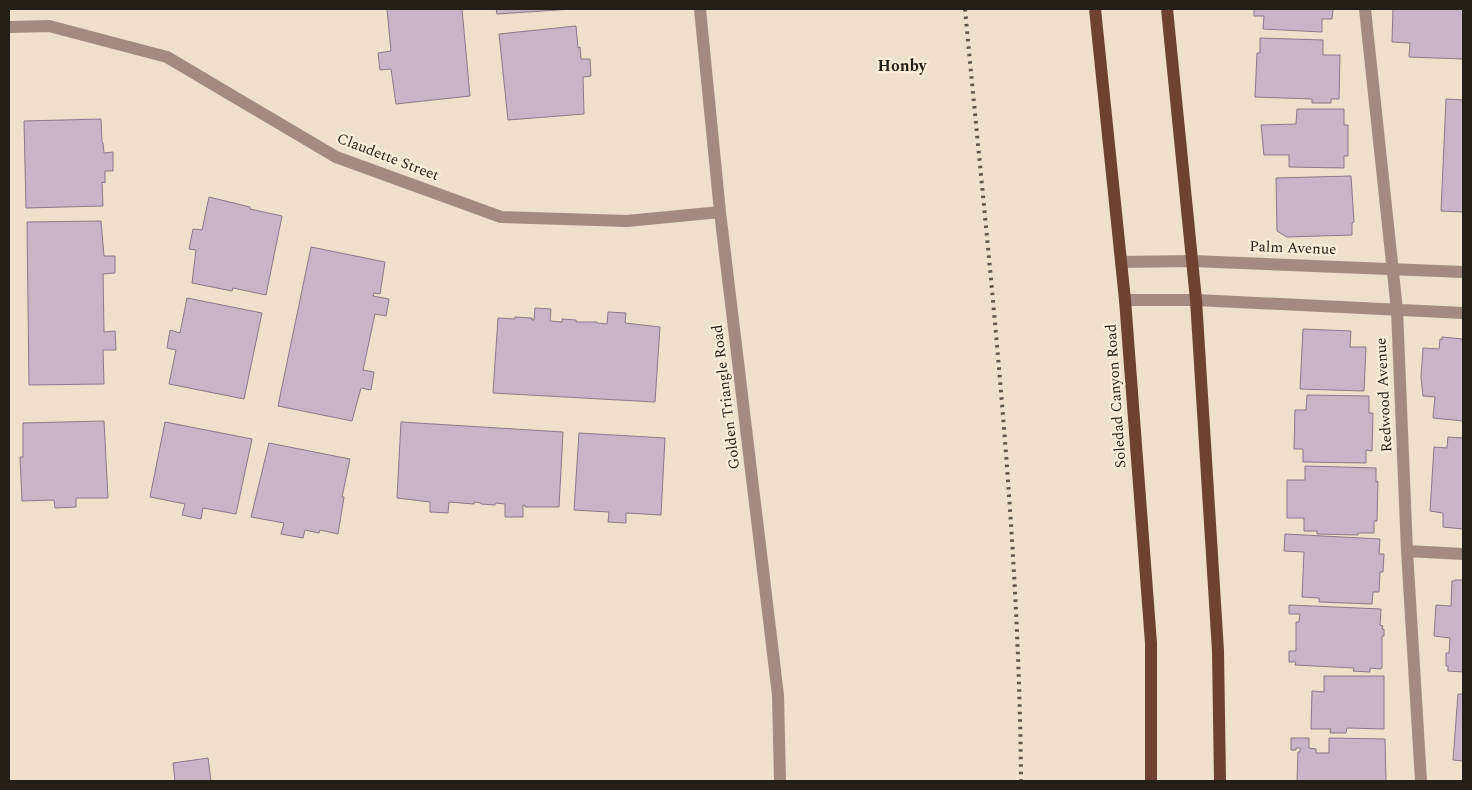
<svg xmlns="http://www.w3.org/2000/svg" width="1472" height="790" font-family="Spectral,serif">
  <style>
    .building { fill: #c8b5c7; stroke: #8a798a }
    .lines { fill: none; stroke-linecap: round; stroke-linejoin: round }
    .minor { stroke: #a48a80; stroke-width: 12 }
    .major { stroke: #6d4230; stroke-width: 12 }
    .rail { stroke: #5c5549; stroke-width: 4; stroke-dasharray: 2.5 5; stroke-linecap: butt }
    .labels { text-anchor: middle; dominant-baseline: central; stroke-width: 4.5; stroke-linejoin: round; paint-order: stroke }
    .street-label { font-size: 15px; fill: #231e16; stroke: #fcedd8 }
    .neighbourhood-label { font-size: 16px; font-weight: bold; fill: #231e16; stroke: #fcedd8 }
  </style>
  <rect width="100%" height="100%" fill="#eee0cb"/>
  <path class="building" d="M 387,9 L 462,9 L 470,96 L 396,104 L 391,69 L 380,70 L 378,53 L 391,51 Z
    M 496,9 L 573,9 L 497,14 Z
    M 1254,9 L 1333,9 L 1332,19 L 1322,19 L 1322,32 L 1263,29 L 1264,16 L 1254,16 Z
    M 1393,9 L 1463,9 L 1463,59 L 1409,57 L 1410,43 L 1392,42 Z
    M 576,26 L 578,48 L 580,47 L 581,59 L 590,59 L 591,76 L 583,77 L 584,114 L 508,120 L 499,34 Z
    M 1260,38 L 1323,40 L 1323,55 L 1340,55 L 1339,99 L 1331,99 L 1331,103 L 1312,103 L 1312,99 L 1255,97 L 1257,53 L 1260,53 Z
    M 1446,99 L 1463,100 L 1463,212 L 1441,211 Z
    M 1297,109 L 1344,109 L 1344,125 L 1348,125 L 1348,156 L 1344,156 L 1344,168 L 1289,167 L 1289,155 L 1264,155 L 1261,125 L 1296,124 Z
    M 101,119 L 102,142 L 103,143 L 104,153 L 113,152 L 113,171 L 105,171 L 105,183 L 102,182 L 103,206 L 26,208 L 24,121 Z
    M 1351,176 L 1354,222 L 1352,223 L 1352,235 L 1287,237 L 1277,231 L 1276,178 Z
    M 209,197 L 250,207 L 250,209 L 282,216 L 266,295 L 233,288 L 232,291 L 192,283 L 196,250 L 189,249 L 193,229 L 202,230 Z
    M 101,221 L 104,256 L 115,256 L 115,273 L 103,274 L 104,332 L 115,331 L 116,350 L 103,350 L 104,384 L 29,385 L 27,222 Z
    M 311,247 L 385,262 L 380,294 L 374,293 L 373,296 L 389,299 L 386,316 L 375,314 L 363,370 L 374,372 L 371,390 L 361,388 L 352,421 L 278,406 Z
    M 187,298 L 262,313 L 244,399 L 169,384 L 176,350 L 167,348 L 170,330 L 180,333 Z
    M 535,308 L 551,309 L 550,321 L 562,322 L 562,319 L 576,320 L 576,322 L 597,322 L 597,323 L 607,324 L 608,312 L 626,313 L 625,323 L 660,327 L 655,402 L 493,393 L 498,318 L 515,319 L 515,317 L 532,318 L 532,320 L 534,320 Z
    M 1303,329 L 1351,331 L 1350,347 L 1366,347 L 1364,391 L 1300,389 Z
    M 1442,337 L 1463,339 L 1463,421 L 1433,418 L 1435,397 L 1423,396 L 1421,377 L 1423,348 L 1439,349 L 1440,339 L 1442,340 Z
    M 1307,395 L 1369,396 L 1369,413 L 1373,413 L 1372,451 L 1366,450 L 1366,463 L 1303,462 L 1303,449 L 1294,449 L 1295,410 L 1306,410 Z
    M 104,421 L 108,498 L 76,498 L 76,507 L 55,508 L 54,500 L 22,501 L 20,457 L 23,457 L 23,423 Z
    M 165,422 L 252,439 L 236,514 L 203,508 L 201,519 L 182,515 L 185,504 L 150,497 Z
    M 401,422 L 563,432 L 559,507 L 525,507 L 525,505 L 523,505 L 523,517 L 505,517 L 505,504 L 496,503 L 495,505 L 481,504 L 481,503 L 474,502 L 474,504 L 449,502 L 448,513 L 430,512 L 430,502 L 397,498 Z
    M 579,433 L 665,438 L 661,515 L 626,513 L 626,523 L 608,522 L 609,512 L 574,510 Z
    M 1448,437 L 1463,438 L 1463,529 L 1443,527 L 1443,513 L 1430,511 L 1434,447 L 1447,448 Z
    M 269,443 L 350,459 L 342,497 L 344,497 L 338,534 L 320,530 L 319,533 L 305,530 L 303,538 L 281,534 L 284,523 L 251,517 Z
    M 1305,466 L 1376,468 L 1376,482 L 1378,481 L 1377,521 L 1374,521 L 1374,533 L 1358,533 L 1358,535 L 1317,534 L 1317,531 L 1304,531 L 1304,518 L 1287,518 L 1287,480 L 1305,480 Z
    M 1285,534 L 1380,539 L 1379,554 L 1384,554 L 1383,572 L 1380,572 L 1379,592 L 1373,592 L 1372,604 L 1319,602 L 1319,598 L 1302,597 L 1304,552 L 1284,551 Z
    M 1455,580 L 1463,580 L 1463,672 L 1448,671 L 1448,666 L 1446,666 L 1446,653 L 1449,653 L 1450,638 L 1434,636 L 1436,605 L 1451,606 L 1452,581 L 1455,581 Z
    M 1289,605 L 1381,609 L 1380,625 L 1383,626 L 1382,629 L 1384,629 L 1384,636 L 1382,636 L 1382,667 L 1381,669 L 1370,668 L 1370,672 L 1353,671 L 1354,668 L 1295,665 L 1296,662 L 1289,662 L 1289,651 L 1296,651 L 1296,622 L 1299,622 L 1300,614 L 1289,614 Z
    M 1324,676 L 1384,676 L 1384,729 L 1347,728 L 1346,733 L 1330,733 L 1331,729 L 1311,729 L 1312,691 L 1324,692 Z
    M 1458,694 L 1463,694 L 1463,761 L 1453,760 Z
    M 1291,738 L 1309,738 L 1309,748 L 1316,749 L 1316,753 L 1329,753 L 1329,738 L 1385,739 L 1386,781 L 1297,781 L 1298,752 L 1300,752 L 1300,748 L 1296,748 L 1296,750 L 1291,750 Z
    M 208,758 L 211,781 L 175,781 L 173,763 Z"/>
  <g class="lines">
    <path class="minor" d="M 700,9 L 720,212 L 778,695 L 780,781
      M 1365,9 L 1397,310 L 1407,551 L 1421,781
      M 9,27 L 49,26 L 167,57 L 336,157 L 501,217 L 627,221 L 720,212
      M 1121,262 L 1192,261 L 1463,272
      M 1125,300 L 1196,300 L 1463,313
      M 1407,551 L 1463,554"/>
    <path class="major" d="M 1095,9 L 1125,300 L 1151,643 L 1151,781
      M 1167,9 L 1196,300 L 1218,651 L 1220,781"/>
    <path class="rail" d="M 965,9 C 989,266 1019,523 1021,781"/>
  </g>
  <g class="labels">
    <g class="street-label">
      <text transform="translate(388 157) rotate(21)">Claudette Street</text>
      <text transform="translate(1293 248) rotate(2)">Palm Avenue</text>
      <text transform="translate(1384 395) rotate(-93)">Redwood Avenue</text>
      <text transform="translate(1116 396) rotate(-94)">Soledad Canyon Road</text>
      <text transform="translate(726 397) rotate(-97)">Golden Triangle Road</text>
    </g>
    <g class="neighbourhood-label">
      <text x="902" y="66">Honby</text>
    </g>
  </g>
  <rect width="1472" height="790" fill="none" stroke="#231e16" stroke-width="20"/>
</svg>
